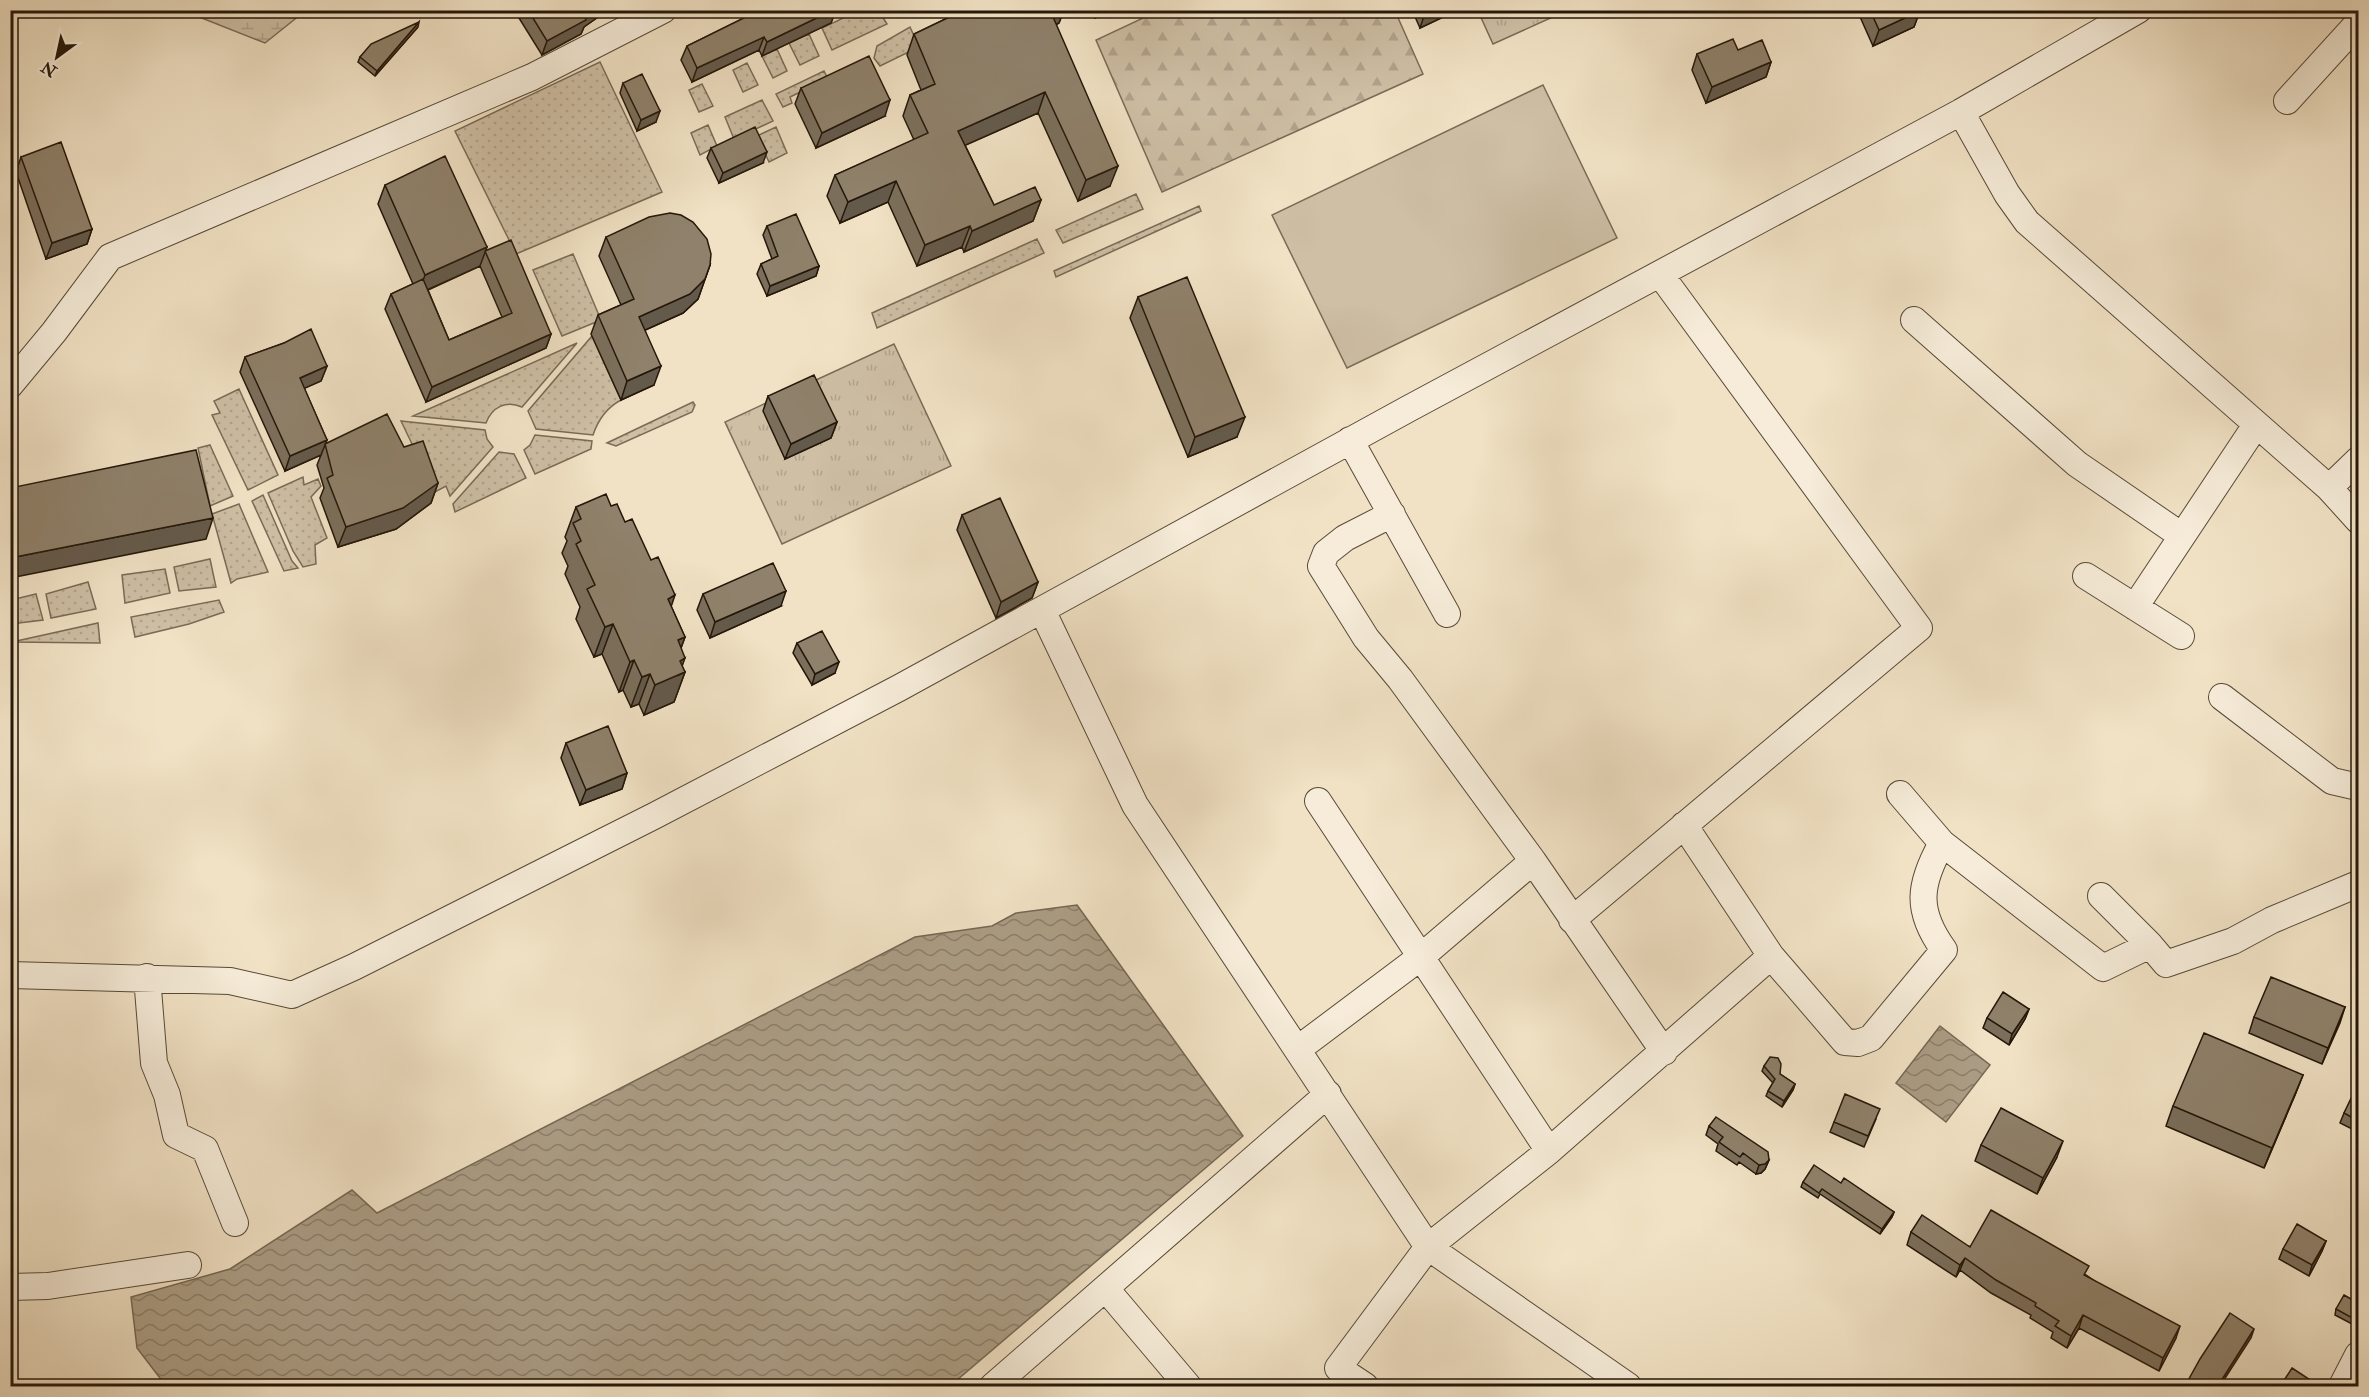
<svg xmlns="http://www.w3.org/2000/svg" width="2369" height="1397" font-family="'IM FELL Double Pica',serif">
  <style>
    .grass { fill: url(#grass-dots); stroke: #796b57; stroke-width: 1.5 }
    .forest { fill: url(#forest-firs); stroke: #796b57; stroke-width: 1.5 }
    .wetland { fill: url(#wetland-marsh); stroke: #796b57; stroke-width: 1.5 }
    .park { fill: url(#park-tufts); stroke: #796b57; stroke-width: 1.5 }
    .pitch { fill: #cebfa5; stroke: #796b57; stroke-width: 1.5 }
    .water { fill: url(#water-waves); stroke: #756753; stroke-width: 1.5 }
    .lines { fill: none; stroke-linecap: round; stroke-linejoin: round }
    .minor-casing { stroke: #574a38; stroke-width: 28 }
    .minor { stroke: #f6ecd9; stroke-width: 26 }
    .wall { fill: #7b6f5c; stroke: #241709; stroke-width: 1.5; fill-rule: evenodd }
    .shaded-wall { fill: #645a4b; stroke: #241709; stroke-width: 1.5 }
    .building { fill: #8f816b; stroke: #241709; stroke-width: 1.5 }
  </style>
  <defs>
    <pattern id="grass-dots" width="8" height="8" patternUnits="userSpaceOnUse" patternTransform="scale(1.5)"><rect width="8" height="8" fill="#cebfa5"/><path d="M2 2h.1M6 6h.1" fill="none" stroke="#b1a38d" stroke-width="1.8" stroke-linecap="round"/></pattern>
    <pattern id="forest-firs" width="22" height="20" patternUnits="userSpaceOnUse" patternTransform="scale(1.5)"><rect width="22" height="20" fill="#cebfa5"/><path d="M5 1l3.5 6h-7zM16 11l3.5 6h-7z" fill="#b1a38d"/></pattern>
    <pattern id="wetland-marsh" width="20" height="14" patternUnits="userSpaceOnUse" patternTransform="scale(1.5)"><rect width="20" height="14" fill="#cebfa5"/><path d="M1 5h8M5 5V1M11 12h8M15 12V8" fill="none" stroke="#b1a38d"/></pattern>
    <pattern id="park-tufts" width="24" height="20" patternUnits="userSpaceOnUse" patternTransform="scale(1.5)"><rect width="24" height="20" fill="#cebfa5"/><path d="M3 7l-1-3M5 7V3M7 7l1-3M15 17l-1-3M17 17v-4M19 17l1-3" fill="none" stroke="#b1a38d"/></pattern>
    <pattern id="water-waves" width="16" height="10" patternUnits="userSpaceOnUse" patternTransform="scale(1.5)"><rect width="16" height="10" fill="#ab9d85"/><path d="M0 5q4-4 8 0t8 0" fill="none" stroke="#8b7f6b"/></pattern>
  </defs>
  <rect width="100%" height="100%" fill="#f1e2c5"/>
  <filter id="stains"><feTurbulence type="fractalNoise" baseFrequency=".00333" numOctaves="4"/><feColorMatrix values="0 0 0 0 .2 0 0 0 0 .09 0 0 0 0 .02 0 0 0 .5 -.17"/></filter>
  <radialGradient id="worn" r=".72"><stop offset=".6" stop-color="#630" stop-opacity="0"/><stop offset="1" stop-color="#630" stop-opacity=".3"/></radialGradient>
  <path class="grass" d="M 860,10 L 879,11 L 887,24 L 832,50 L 822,28 Z
    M 910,27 L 919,47 L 880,66 L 874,58 L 877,46 Z
    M 809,34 L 819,56 L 800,65 L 789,43 Z
    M 777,49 L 787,71 L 773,78 L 762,56 Z
    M 600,62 L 662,192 L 516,254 L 455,131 Z
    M 747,63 L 758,85 L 743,92 L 733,70 Z
    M 824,71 L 828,79 L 790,97 L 792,103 L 783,107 L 776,94 Z
    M 702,84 L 713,106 L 699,112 L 689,90 Z
    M 762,100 L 773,121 L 734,139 L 725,117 Z
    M 708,125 L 717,146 L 700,155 L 691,133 Z
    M 776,127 L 787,153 L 769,162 L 757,136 Z
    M 1136,194 L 1143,209 L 1063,243 L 1056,230 Z
    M 1199,206 L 1201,211 L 1056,277 L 1054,271 Z
    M 1037,239 L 1044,253 L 877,328 L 872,313 Z
    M 573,254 L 601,320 L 562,336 L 533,270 Z
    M 592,336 L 621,400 C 606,408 598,420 593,435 L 536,429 L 528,411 Z
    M 577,343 L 522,407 C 506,400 492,407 486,423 L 413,416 Z
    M 239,389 L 278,475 L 248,490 L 212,415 L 220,413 L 214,401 Z
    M 693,402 L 695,405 L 692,412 L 616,446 L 607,443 Z
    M 401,421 L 485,430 L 487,439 L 493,447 L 450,496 L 446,486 L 435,492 Z
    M 535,435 L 592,441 L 591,449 L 535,474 L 524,450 L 530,445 Z
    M 210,445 L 233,496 L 210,506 L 198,448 Z
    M 499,452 L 514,454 L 526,478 L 455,512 L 453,504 Z
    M 303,477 L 304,485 L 318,479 L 321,486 L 311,497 L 327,538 L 315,545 L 316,564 L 303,567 L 293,551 L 268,493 Z
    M 263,495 L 292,561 L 298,568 L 284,571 L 252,501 Z
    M 239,504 L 268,572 L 237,579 L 231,583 L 212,514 Z
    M 210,559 L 216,587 L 179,591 L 174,567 Z
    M 165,569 L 170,593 L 125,603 L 122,575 Z
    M 88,582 L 96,609 L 51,618 L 46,594 Z
    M 36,594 L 43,620 L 11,624 L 11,600 Z
    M 219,600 L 224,612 L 189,624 L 135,637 L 131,617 Z
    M 98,623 L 100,643 L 12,642 Z"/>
  <path class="forest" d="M 1158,11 L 1395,11 L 1423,74 L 1162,192 L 1096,40 Z"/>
  <path class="wetland" d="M 184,11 L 305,11 L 265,43 Z"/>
  <path class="park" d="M 1478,11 L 1566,11 L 1493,44 Z
    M 894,344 L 951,466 L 782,544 L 725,422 Z"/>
  <path class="pitch" d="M 1543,85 L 1617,238 L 1347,368 L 1272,215 Z"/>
  <path class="water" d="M 1077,905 L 1243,1136 L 950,1386 L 166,1386 L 137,1348 L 131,1297 L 230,1269 L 352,1190 L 377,1213 L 915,937 L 992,926 L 1016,913 Z
    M 1940,1026 L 1990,1065 L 1946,1122 L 1896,1083 Z"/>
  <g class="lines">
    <defs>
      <path id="minor" d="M 2287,101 L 2358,23
        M 1961,112 L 2007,194 L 2027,222 L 2329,488 L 2358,520
        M 1914,320 L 2077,464 L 2182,536
        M 10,385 L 54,332 L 110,257 L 532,77 L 663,10
        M 1350,440 L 1447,614
        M 2329,488 L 2358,460
        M 1392,514 L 1345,538 L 1326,553 L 1321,566 L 1366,638 L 1400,679 L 1533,861 L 1664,1052
        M 2086,576 L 2181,636
        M 2135,607 L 2256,425
        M 1042,610 L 1135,805 L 1428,1247 L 1628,1386
        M 2222,697 L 2332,781 L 2358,787
        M 1900,794 L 1942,843 L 2103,968 L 2150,945 L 2166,964 L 2233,941 L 2272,920 L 2358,884
        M 1318,801 L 1549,1151
        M 1684,825 L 1771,956 L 1845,1042 L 1858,1043 L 1871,1038 L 1944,950 C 1915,910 1919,884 1942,843
        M 2101,896 L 2150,945
        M 1572,920 L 1919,628 L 1660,274
        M 10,975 L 230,981 L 292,995 L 354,967 L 654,816 L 899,688 L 1408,409 L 1961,112 L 2138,10
        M 147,977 L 154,1063 L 167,1095 L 176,1135 L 205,1149 L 235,1223
        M 1298,1049 L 1422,956 L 1533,861
        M 10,1287 L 48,1286 L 188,1265
        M 1106,1289 L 1188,1386
        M 993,1386 L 1328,1094
        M 1365,1386 L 1338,1368 L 1428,1247 L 1549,1151 L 1771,956
        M 2342,1386 L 2358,1355"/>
    </defs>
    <use href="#minor" class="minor-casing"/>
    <use href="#minor" class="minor"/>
  </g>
  <path class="wall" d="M 514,10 L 608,10 L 584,27 L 581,34 L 542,55 Z
    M 760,10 L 836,10 L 831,23 L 762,56 L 759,50 L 692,82 L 681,60 L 687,46 Z
    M 964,10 L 1064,10 L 1059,23 L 1056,25 L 1110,186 L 1078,201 L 1038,113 L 965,145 L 994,205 L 1041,200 L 1033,221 L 964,252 L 962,247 L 917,266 L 888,202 L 840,223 L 827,196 L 835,175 L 914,140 L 903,116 L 910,95 L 921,90 L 907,55 L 914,34 Z
    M 1091,10 L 1113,10 L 1095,18 Z
    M 1412,10 L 1455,10 L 1454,12 L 1420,28 Z
    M 1857,10 L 1920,10 L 1914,27 L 1873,46 Z
    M 418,27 L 375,76 L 358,62 L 360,57 Z
    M 1738,50 L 1771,62 L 1766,77 L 1706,103 L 1692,70 L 1697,54 Z
    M 623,83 L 656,122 L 637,131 L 620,93 Z
    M 801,88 L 885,116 L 816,148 L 795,104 Z
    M 711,148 L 763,163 L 719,183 L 707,158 Z
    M 21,157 L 92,229 L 87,244 L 46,259 L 16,172 Z
    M 385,185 L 487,247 L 485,251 L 551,334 L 546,348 L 426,402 L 385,309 L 391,294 L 413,284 L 378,204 ZM 480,266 L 502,317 L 449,340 L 428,290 Z
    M 767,226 L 819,266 L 816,276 L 767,296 L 757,274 L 761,264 L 772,259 L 763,235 Z
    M 606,237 L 710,265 L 698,299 L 683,313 L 645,330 L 654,385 L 621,400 L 591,334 L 598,315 L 621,305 L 599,256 Z
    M 1138,297 L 1237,437 L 1188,457 L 1130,318 Z
    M 284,343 L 327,366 L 321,381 L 304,388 L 327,440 L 325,444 L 404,447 L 438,483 L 431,503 L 396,529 L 338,547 L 320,498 L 324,488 L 317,465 L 321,455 L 285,471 L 240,372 L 245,357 Z
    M 768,396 L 837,422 L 831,438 L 785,459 L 763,411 Z
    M 611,506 L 625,522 L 671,606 L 685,637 L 681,648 L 682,666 L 685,672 L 674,702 L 644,715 L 639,704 L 631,707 L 623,690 L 619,692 L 602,654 L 594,657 L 576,619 L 580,607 L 565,574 L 568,566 L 562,553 L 567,541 L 565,537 L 576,507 Z
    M 962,515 L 1038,582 L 1032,598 L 996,618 L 957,530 Z
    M 703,594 L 781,606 L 710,638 L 697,610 Z
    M 797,643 L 835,673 L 812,685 L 793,653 Z
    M 566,743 L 627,773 L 622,789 L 580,805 L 561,758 Z
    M 2345,1007 L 2322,1064 L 2249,1033 L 2254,1017 Z
    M 2029,1009 L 2025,1019 L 2009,1045 L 1983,1028 L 1987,1018 Z
    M 1764,1066 L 1780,1074 L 1795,1084 L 1793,1090 L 1782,1107 L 1766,1096 L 1768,1091 L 1773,1083 L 1762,1071 Z
    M 2303,1075 L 2295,1095 L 2264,1168 L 2166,1126 L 2173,1106 Z
    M 2358,1092 L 2358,1132 L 2340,1123 L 2344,1113 Z
    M 1876,1119 L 1864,1147 L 1830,1132 L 1834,1122 Z
    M 1709,1126 L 1769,1160 L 1765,1169 L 1761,1173 L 1756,1174 L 1739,1162 L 1737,1165 L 1716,1151 L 1718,1144 L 1706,1135 Z
    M 1981,1145 L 2057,1157 L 2037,1194 L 1975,1161 Z
    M 1803,1182 L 1841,1183 L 1894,1212 L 1892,1217 L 1880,1234 L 1820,1194 L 1818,1198 L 1801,1187 Z
    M 1911,1232 L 2086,1275 L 2176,1338 L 2159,1371 L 2079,1328 L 2067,1348 L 2051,1338 L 2053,1332 L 2030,1318 L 2031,1315 L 1991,1293 L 1960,1270 L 1956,1277 L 1907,1245 Z
    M 2326,1241 L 2322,1251 L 2309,1276 L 2279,1259 L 2283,1249 Z
    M 2336,1309 L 2358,1312 L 2352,1324 L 2335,1315 Z"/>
  <path class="shaded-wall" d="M 592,10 L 608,10 L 584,27 L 581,34 L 542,55 L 547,41 Z
    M 833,10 L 836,10 L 831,23 L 762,56 L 767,42 Z
    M 1064,10 L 1059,23 L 1042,32 L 1050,11 Z
    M 1097,10 L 1113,10 L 1095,18 Z
    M 1426,10 L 1455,10 L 1454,12 L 1420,28 Z
    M 1920,11 L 1914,27 L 1873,46 L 1879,30 Z
    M 419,22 L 418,27 L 375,76 L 377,71 Z
    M 764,37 L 759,50 L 692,82 L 697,68 Z
    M 1771,62 L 1766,77 L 1706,103 L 1712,87 Z
    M 1045,92 L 1038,113 L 950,152 L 958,131 Z
    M 890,100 L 885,116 L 816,148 L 822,133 Z
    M 660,111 L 656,122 L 637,131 L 641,120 Z
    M 767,152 L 763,163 L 719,183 L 723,173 Z
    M 1118,166 L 1110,186 L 1078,201 L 1086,180 Z
    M 896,181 L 888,202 L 840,223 L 848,202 Z
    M 1041,200 L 1033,221 L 964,252 L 972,231 Z
    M 970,226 L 962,247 L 917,266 L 925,245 Z
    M 92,229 L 87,244 L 46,259 L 52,243 Z
    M 487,247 L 480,266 L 418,294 L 425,275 Z
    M 710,265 L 698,299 L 683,313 L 632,336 L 639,317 Z
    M 819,266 L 816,276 L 767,296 L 770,286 Z
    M 551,334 L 546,348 L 426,402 L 432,387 Z
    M 327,366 L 321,381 L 294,393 L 300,378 Z
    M 661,366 L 654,385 L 621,400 L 627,381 Z
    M 1245,417 L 1237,437 L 1188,457 L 1195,437 Z
    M 837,422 L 831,438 L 785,459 L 791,444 Z
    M 327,440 L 321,455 L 285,471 L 290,456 Z
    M 438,483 L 431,503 L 396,529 L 338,547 L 346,527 Z
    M 213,518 L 206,539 L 10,578 L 10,558 Z
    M 1038,582 L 1032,598 L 996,618 L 1001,602 Z
    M 786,591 L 781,606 L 710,638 L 715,622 Z
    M 675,595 L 665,625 L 668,599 Z
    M 613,624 L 602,654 L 594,657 L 605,627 Z
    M 685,637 L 674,667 L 678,640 Z
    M 685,658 L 679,675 L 685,672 L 674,702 L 644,715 L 655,685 L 680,661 Z
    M 634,660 L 623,690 L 619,692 L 630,662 Z
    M 839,662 L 835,673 L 812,685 L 815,674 Z
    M 650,674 L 639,704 L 631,707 L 642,677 Z
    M 627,773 L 622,789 L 580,805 L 586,790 Z
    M 2345,1007 L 2340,1023 L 2322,1064 L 2328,1048 Z
    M 2029,1009 L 2025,1019 L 2009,1045 L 2012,1034 Z
    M 2303,1075 L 2295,1095 L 2264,1168 L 2272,1148 Z
    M 1795,1084 L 1793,1090 L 1782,1107 L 1784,1101 Z
    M 2063,1141 L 2057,1157 L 2037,1194 L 2043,1178 Z
    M 1769,1160 L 1765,1169 L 1761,1173 L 1756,1174 L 1759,1165 Z
    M 1894,1212 L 1892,1217 L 1880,1234 L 1882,1229 Z
    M 2326,1241 L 2322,1251 L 2309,1276 L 2312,1265 Z
    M 1965,1258 L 1960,1270 L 1956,1277 L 1960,1265 Z
    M 2083,1315 L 2079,1328 L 2067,1348 L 2071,1336 Z
    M 2180,1326 L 2176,1338 L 2159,1371 L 2163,1358 Z
    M 2254,1329 L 2251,1338 L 2220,1386 L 2221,1381 Z"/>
  <path class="building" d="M 528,10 L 592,10 L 584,16 L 586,20 L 547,41 Z
    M 760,10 L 833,10 L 767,42 L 764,37 L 697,68 L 687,46 Z
    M 964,10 L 1050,10 L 1118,166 L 1086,180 L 1045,92 L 958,131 L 994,205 L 1035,187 L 1041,200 L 972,231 L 970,226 L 925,245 L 896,181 L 848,202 L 835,175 L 928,133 L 910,95 L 935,84 L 914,34 Z
    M 1870,10 L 1920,10 L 1920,11 L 1879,30 Z
    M 419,22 L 377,71 L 360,57 L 371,44 Z
    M 1733,39 L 1738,50 L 1762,40 L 1771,62 L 1712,87 L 1697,54 Z
    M 869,56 L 890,100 L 822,133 L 801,88 Z
    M 642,74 L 660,111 L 641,120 L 623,83 Z
    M 755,127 L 767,152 L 723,173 L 711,148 Z
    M 61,142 L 92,229 L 52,243 L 21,157 Z
    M 445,156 L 487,247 L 425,275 L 385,185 Z
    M 670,213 L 681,215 L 693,222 L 707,239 L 711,254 L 710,265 L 705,279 L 690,294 L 639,317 L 661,366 L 627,381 L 598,315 L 634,299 L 606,237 L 649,217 Z
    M 796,214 L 819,266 L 770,286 L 761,264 L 778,256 L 767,226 Z
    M 511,240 L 551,334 L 432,387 L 391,294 L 423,279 L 449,340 L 512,313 L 485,251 Z
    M 1187,277 L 1245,417 L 1195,437 L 1138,297 Z
    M 311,329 L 327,366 L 300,378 L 327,440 L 290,456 L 245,357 L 284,343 Z
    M 814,375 L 837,422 L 791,444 L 768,396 Z
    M 387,414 L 404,447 L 423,441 L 438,483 L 403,508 L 346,527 L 327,478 L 333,475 L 325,444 Z
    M 196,450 L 213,518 L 10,558 L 10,488 Z
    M 606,494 L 611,506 L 617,504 L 625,522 L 632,519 L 651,560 L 658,557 L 675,595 L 668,599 L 685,637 L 678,640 L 685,658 L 680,661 L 685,672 L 655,685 L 650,674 L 642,677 L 634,660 L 630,662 L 613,624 L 605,627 L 587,589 L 595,585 L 576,544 L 581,541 L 573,523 L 581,519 L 576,507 Z
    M 1000,498 L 1038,582 L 1001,602 L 962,515 Z
    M 773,563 L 786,591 L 715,622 L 703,594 Z
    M 822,631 L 839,662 L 815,674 L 797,643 Z
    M 608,726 L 627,773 L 586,790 L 566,743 Z
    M 2271,977 L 2345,1007 L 2328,1048 L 2254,1017 Z
    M 2003,992 L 2029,1009 L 2012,1034 L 1987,1018 Z
    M 2204,1033 L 2303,1075 L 2272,1148 L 2173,1106 Z
    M 1770,1057 L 1778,1058 L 1781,1064 L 1780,1074 L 1795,1084 L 1784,1101 L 1768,1091 L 1775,1079 L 1764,1066 Z
    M 2355,1090 L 2358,1092 L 2358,1121 L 2344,1113 Z
    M 1845,1094 L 1880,1109 L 1868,1136 L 1834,1122 Z
    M 2001,1108 L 2063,1141 L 2043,1178 L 1981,1145 Z
    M 1716,1117 L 1768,1152 L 1769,1160 L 1765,1164 L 1759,1165 L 1743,1153 L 1740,1157 L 1719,1142 L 1723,1137 L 1709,1126 Z
    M 1814,1165 L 1841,1183 L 1844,1178 L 1894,1212 L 1882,1229 L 1822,1189 L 1819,1193 L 1803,1182 Z
    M 1991,1210 L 2089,1266 L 2084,1275 L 2180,1326 L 2163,1358 L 2083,1315 L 2071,1336 L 2055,1326 L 2059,1321 L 2035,1306 L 2036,1303 L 1996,1280 L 1965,1258 L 1960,1265 L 1911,1232 L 1922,1215 L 1970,1247 Z
    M 2297,1224 L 2326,1241 L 2312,1265 L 2283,1249 Z
    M 2344,1295 L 2358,1303 L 2358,1310 L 2354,1319 L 2336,1309 Z
    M 2230,1313 L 2254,1329 L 2221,1381 L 2230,1386 L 2185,1386 L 2200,1359 Z
    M 2292,1368 L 2318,1385 L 2317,1386 L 2283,1386 L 2281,1385 Z"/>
  <rect width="2369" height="1397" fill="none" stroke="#f1e2c5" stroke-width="36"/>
  <rect x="12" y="12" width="2345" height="1373" fill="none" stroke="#241709" stroke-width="3"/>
  <rect x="18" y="18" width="2333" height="1361" fill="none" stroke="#241709" stroke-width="1.5"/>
  <g transform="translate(57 57) rotate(213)" stroke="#f6ecd9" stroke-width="4.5" paint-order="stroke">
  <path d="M0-4.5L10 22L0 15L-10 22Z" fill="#241709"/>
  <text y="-9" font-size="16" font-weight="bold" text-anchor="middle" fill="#241709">N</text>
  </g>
  <rect width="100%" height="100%" filter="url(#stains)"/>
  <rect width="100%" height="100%" fill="url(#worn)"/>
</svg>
